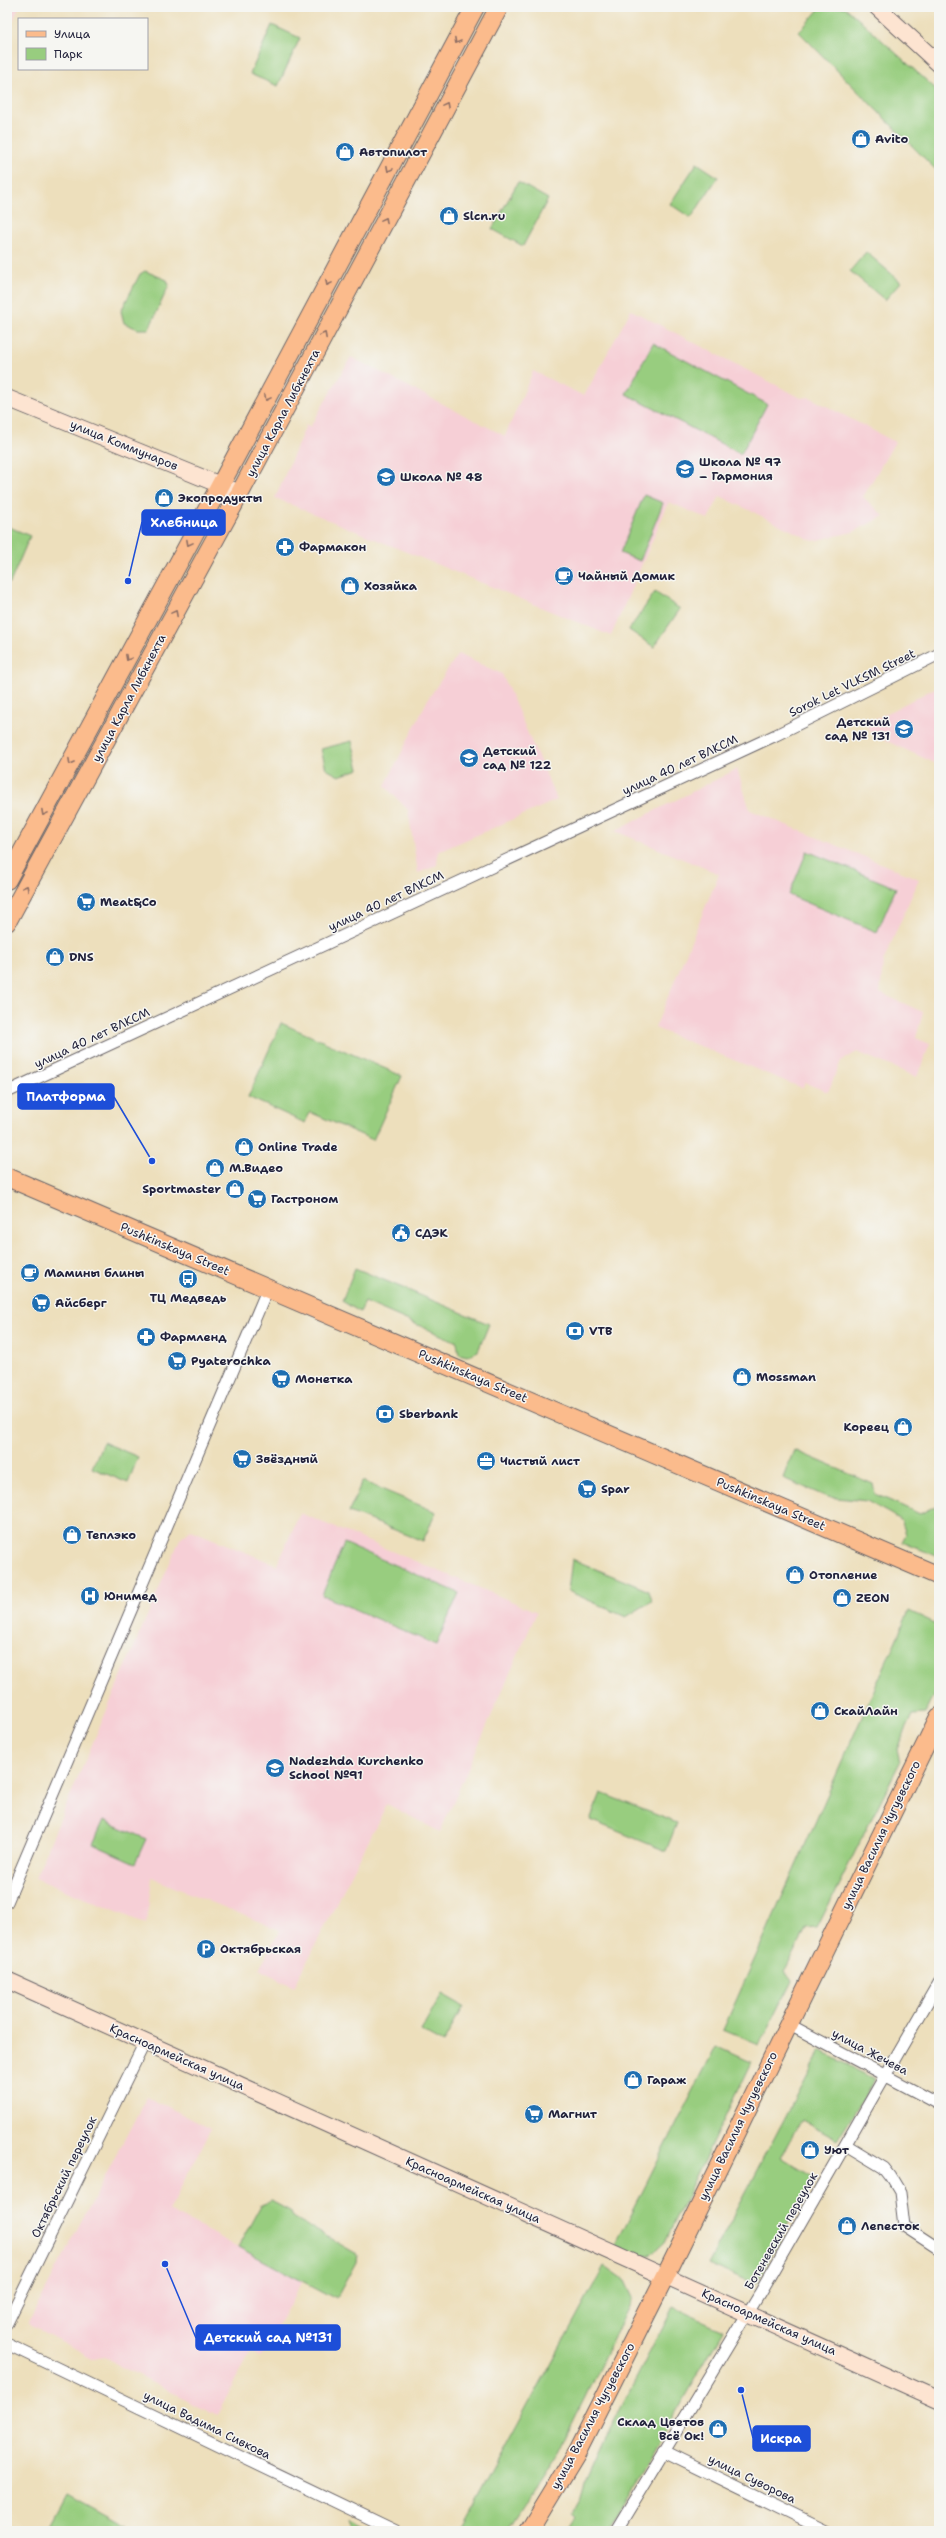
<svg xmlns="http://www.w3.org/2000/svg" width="946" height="2538" font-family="'Shantell Sans',sans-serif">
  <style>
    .built { fill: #f6cfd6 }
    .green { fill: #98cd7f; stroke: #5d785d }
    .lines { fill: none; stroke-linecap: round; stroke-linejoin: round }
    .street-casing { stroke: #696468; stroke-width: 13 }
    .secondary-casing { stroke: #696468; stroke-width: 18 }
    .primary-casing { stroke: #696468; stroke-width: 20 }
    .street { stroke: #fff; stroke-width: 11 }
    .secondary { stroke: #fde4d1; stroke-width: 16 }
    .primary { stroke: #fbbb8c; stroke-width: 18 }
    .oneway { stroke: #8e6e64 }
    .labels { text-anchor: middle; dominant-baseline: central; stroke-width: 3; stroke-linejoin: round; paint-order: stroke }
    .poi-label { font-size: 12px; font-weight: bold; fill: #22223b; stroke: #f6f6f2; text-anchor: start }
    .street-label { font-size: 12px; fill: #22223b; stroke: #f6f6f2 }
    .leader { fill: none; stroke: #1d4ed8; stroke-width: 1.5 }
    .callout-dot { fill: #1d4ed8; stroke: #f6f6f2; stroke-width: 1.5 }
    .callout { fill: #1d4ed8; stroke: #1d4ed8; stroke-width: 1.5 }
    .callout-label { font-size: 13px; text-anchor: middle; font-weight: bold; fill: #fff }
  </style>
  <rect width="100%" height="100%" fill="#f6f6f2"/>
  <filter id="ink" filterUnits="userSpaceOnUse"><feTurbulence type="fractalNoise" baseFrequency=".025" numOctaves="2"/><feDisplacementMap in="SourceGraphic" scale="8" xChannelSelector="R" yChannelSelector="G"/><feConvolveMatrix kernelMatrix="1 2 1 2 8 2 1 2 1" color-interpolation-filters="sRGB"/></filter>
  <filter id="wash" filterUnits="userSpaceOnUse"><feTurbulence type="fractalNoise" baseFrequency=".012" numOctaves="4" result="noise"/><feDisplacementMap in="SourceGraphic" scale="16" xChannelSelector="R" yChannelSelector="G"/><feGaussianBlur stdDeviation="0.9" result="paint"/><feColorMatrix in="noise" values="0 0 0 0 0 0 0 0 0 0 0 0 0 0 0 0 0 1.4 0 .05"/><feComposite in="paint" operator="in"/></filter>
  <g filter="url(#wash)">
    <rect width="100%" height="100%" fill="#eddfbc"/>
    <path class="built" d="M 7,7 L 19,7 L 7,35 Z
      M 631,310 L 801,398 L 809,397 L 895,442 L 863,497 L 884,516 L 853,532 L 813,541 L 720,496 L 708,519 L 669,502 L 611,636 L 275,498 L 306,425 L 310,427 L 351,357 L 505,436 L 533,371 L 584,396 Z
      M 458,654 L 502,674 L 557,800 L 438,852 L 437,866 L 418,873 L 408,810 L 385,786 L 428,699 Z
      M 939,686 L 939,765 L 871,734 L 866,724 Z
      M 737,769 L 750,810 L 919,879 L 883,962 L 880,993 L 923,1012 L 916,1038 L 930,1044 L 917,1077 L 857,1052 L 841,1061 L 828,1092 L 805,1083 L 802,1088 L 655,1028 L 719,874 L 615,831 Z
      M 300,1513 L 537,1612 L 440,1832 L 387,1804 L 294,1987 L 259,1969 L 280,1930 L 152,1878 L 146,1924 L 35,1878 L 180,1539 L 191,1530 L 277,1565 Z
      M 147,2096 L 211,2129 L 169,2211 L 303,2281 L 260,2357 L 251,2352 L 217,2415 L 104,2357 L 94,2359 L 28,2324 Z"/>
    <path class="green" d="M 821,7 L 845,7 L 939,92 L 939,173 L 799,32 Z
      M 272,25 L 300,38 L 278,86 L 250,74 Z
      M 697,163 L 718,177 L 691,218 L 670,204 Z
      M 518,182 L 548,199 L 523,246 L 492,229 Z
      M 866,252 L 901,282 L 885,300 L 850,271 Z
      M 145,271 L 167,280 L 169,285 L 149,329 L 138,329 L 124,323 L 121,311 L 140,274 Z
      M 653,343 L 767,404 L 741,454 L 626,394 Z
      M 644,495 L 663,503 L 640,561 L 620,553 Z
      M 7,526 L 30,536 L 10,583 L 7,582 Z
      M 655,592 L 680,609 L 654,647 L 629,630 Z
      M 352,741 L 359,769 L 339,776 L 326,769 L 321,749 Z
      M 807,851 L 896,888 L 877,932 L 789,895 Z
      M 281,1023 L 402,1076 L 373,1140 L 310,1112 L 305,1123 L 248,1097 Z
      M 355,1268 L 489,1324 L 478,1351 L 467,1356 L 459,1354 L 457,1342 L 365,1302 L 360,1312 L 342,1301 Z
      M 103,1442 L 138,1457 L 128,1483 L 92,1468 Z
      M 794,1450 L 873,1484 L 875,1494 L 920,1514 L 939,1504 L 939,1557 L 902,1542 L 906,1534 L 901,1520 L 867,1501 L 827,1497 L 783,1478 Z
      M 362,1481 L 436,1512 L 423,1541 L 349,1512 Z
      M 344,1543 L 459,1593 L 436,1645 L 322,1595 Z
      M 572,1559 L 649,1591 L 652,1601 L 626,1617 L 568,1591 Z
      M 909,1611 L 939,1625 L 939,1685 L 925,1714 L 913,1715 L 897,1749 L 900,1762 L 817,1928 L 806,1929 L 785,1971 L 792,1980 L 759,2045 L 723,2030 Z
      M 601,1793 L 677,1823 L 666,1851 L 590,1820 Z
      M 104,1820 L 146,1839 L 135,1863 L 93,1844 Z
      M 442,1994 L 463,2006 L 443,2043 L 421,2031 Z
      M 716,2046 L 751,2062 L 665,2242 L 650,2256 L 633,2255 L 615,2246 Z
      M 820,2051 L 875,2079 L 837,2140 L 802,2120 L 780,2157 L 813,2177 L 756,2284 L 708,2264 Z
      M 271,2201 L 290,2211 L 291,2216 L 357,2254 L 356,2262 L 336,2299 L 238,2247 L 261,2205 Z
      M 604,2266 L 625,2281 L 633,2298 L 555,2459 L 509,2531 L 460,2531 Z
      M 673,2307 L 723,2330 L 607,2531 L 568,2531 L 577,2517 L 573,2514 L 579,2502 L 584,2485 L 605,2439 Z
      M 67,2494 L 134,2531 L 47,2531 Z
      M 348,2522 L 366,2531 L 351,2531 Z"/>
  </g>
  <g filter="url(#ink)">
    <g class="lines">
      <defs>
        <path id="street" d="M 7,1092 L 776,735 L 939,654
          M 7,1902 L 268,1288
          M 788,2024 L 939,2104
          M 846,2145 L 884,2168 L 891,2177 L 900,2192 L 904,2226 L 939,2249
          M 7,2323 L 145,2042
          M 7,2344 L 396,2531
          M 664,2451 L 828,2531
          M 616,2531 L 760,2293 L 939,1982"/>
        <path id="secondary" d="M 877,7 L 939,64
          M 7,398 L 240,493
          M 7,1980 L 939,2400"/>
        <path id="primary" d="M 7,880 L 221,484 L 475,7
          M 7,922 L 240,493 L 499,7
          M 7,1177 L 939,1576
          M 529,2531 L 577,2452 L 665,2277 L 939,1717"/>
      </defs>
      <use href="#street" class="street-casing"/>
      <use href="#secondary" class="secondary-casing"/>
      <use href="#primary" class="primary-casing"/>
      <use href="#street" class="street"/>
      <use href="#secondary" class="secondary"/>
      <use href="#primary" class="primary"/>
    </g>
    <defs><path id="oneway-chevron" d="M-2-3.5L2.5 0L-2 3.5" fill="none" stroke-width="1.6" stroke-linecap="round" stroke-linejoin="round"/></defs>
    <g class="oneway">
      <use href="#oneway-chevron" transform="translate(457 41) rotate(118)"/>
      <use href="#oneway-chevron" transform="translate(446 105) rotate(-62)"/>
      <use href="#oneway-chevron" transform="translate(389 169) rotate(118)"/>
      <use href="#oneway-chevron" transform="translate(385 220) rotate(-62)"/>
      <use href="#oneway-chevron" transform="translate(328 283) rotate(118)"/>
      <use href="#oneway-chevron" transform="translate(324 335) rotate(-62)"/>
      <use href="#oneway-chevron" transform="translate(267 398) rotate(118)"/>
      <use href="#oneway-chevron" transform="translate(189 543) rotate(118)"/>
      <use href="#oneway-chevron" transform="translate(175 613) rotate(-62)"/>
      <use href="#oneway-chevron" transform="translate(128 658) rotate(118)"/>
      <use href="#oneway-chevron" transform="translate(71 762) rotate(119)"/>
      <use href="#oneway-chevron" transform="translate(44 813) rotate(118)"/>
      <use href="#oneway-chevron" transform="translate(26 888) rotate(-61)"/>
    </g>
  </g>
  <defs>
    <symbol id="shop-disc" viewBox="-11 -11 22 22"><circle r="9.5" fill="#1f6fb2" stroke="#f6f6f2"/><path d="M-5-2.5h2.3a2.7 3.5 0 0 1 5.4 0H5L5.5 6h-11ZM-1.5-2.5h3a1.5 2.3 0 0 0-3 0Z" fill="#fff"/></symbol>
    <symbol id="school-disc" viewBox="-11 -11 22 22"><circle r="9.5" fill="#1f6fb2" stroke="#f6f6f2"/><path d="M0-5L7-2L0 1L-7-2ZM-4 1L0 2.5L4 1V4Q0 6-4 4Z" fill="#fff"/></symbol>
    <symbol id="pharmacy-disc" viewBox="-11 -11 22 22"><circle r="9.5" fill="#1f6fb2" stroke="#f6f6f2"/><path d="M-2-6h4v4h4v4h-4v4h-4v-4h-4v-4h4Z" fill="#fff"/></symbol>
    <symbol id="cafe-disc" viewBox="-11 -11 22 22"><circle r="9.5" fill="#1f6fb2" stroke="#f6f6f2"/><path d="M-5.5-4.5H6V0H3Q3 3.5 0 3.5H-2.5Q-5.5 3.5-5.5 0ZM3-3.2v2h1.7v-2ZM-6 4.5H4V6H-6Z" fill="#fff"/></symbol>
    <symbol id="supermarket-disc" viewBox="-11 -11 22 22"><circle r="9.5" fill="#1f6fb2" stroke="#f6f6f2"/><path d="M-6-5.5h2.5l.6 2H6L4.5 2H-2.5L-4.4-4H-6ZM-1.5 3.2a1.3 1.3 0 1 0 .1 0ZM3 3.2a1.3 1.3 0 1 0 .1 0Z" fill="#fff"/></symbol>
    <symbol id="civic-disc" viewBox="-11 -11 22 22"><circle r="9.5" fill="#1f6fb2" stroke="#f6f6f2"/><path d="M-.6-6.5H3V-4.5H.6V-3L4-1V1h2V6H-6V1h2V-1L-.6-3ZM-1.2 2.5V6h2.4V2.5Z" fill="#fff"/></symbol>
    <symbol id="bus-disc" viewBox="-11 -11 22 22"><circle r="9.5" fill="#1f6fb2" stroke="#f6f6f2"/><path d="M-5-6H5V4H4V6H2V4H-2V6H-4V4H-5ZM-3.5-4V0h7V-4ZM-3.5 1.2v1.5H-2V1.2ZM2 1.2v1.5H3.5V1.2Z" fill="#fff"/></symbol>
    <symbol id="bank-disc" viewBox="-11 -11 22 22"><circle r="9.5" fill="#1f6fb2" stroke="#f6f6f2"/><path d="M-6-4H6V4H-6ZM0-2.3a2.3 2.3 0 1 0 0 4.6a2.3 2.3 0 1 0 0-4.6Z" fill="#fff"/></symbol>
    <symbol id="office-disc" viewBox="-11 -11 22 22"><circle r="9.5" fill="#1f6fb2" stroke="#f6f6f2"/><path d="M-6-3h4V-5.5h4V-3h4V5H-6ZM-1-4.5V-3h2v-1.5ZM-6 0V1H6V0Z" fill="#fff"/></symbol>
    <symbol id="hospital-disc" viewBox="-11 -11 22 22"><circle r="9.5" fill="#1f6fb2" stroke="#f6f6f2"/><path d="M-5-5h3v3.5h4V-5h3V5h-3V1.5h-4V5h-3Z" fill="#fff"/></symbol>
    <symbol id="parking-disc" viewBox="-11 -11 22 22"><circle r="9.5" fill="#1f6fb2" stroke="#f6f6f2"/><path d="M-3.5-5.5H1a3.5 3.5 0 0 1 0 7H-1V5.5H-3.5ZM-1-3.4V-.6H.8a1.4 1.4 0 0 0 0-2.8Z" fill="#fff"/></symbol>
  </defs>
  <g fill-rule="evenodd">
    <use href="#shop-disc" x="850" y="128" width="22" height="22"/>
    <use href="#shop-disc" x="334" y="141" width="22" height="22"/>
    <use href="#shop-disc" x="438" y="205" width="22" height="22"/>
    <use href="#school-disc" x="674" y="458" width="22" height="22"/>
    <use href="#school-disc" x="375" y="466" width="22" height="22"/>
    <use href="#shop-disc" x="153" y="487" width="22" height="22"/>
    <use href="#pharmacy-disc" x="274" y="536" width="22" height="22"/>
    <use href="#cafe-disc" x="553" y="565" width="22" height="22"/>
    <use href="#shop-disc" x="339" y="575" width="22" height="22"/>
    <use href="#school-disc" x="893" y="718" width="22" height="22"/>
    <use href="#school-disc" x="458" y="747" width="22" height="22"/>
    <use href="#supermarket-disc" x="75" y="891" width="22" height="22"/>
    <use href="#shop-disc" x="44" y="946" width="22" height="22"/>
    <use href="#shop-disc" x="233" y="1136" width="22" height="22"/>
    <use href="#shop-disc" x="204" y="1157" width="22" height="22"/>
    <use href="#shop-disc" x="224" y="1178" width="22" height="22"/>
    <use href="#supermarket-disc" x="246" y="1188" width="22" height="22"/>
    <use href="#civic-disc" x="390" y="1222" width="22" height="22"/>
    <use href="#cafe-disc" x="19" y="1262" width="22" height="22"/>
    <use href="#bus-disc" x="177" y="1268" width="22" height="22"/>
    <use href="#supermarket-disc" x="30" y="1292" width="22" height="22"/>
    <use href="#bank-disc" x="564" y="1320" width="22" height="22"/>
    <use href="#pharmacy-disc" x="135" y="1326" width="22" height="22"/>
    <use href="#supermarket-disc" x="166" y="1350" width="22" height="22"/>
    <use href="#shop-disc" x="731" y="1366" width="22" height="22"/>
    <use href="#supermarket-disc" x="270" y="1368" width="22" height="22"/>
    <use href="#bank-disc" x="374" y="1403" width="22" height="22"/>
    <use href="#shop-disc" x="892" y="1416" width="22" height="22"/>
    <use href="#supermarket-disc" x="231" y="1448" width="22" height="22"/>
    <use href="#office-disc" x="475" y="1450" width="22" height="22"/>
    <use href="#supermarket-disc" x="576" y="1478" width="22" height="22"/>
    <use href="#shop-disc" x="61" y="1524" width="22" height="22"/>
    <use href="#shop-disc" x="784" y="1564" width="22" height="22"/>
    <use href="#hospital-disc" x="79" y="1585" width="22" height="22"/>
    <use href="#shop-disc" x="831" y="1587" width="22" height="22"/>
    <use href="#shop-disc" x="809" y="1700" width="22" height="22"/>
    <use href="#school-disc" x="264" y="1757" width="22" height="22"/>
    <use href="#parking-disc" x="195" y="1938" width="22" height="22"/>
    <use href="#shop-disc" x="622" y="2069" width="22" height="22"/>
    <use href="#supermarket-disc" x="523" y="2103" width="22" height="22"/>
    <use href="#shop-disc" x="799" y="2139" width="22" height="22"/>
    <use href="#shop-disc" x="836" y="2215" width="22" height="22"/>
    <use href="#shop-disc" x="707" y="2418" width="22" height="22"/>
  </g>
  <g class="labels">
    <g class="poi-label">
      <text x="875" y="139">Avito</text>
      <text x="359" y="152">Автопилот</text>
      <text x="463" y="216">Slcn.ru</text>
      <text x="699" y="462">Школа № 97<tspan x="699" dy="14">– Гармония</tspan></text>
      <text x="400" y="477">Школа № 48</text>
      <text x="178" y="498">Экопродукты</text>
      <text x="299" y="547">Фармакон</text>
      <text x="578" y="576">Чайный Домик</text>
      <text x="364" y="586">Хозяйка</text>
      <text x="890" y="722" text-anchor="end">Детский<tspan x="890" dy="14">сад № 131</tspan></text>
      <text x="483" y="751">Детский<tspan x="483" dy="14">сад № 122</tspan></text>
      <text x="100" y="902">Meat&amp;Co</text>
      <text x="69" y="957">DNS</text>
      <text x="258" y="1147">Online Trade</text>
      <text x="229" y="1168">М.Видео</text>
      <text x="221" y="1189" text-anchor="end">Sportmaster</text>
      <text x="271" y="1199">Гастроном</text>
      <text x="415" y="1233">СДЭК</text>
      <text x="44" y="1273">Мамины блины</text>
      <text x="188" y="1298" text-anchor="middle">ТЦ Медведь</text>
      <text x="55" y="1303">Айсберг</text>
      <text x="589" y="1331">VTB</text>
      <text x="160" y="1337">Фармленд</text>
      <text x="191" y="1361">Pyaterochka</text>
      <text x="756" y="1377">Mossman</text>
      <text x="295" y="1379">Монетка</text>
      <text x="399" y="1414">Sberbank</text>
      <text x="889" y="1427" text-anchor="end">Кореец</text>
      <text x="256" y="1459">Звёздный</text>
      <text x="500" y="1461">Чистый лист</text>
      <text x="601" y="1489">Spar</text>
      <text x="86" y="1535">Теплэко</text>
      <text x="809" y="1575">Отопление</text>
      <text x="104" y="1596">Юнимед</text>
      <text x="856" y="1598">ZEON</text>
      <text x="834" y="1711">СкайЛайн</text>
      <text x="289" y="1761">Nadezhda Kurchenko<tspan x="289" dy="14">School №91</tspan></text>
      <text x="220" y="1949">Октябрьская</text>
      <text x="647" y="2080">Гараж</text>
      <text x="548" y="2114">Магнит</text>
      <text x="824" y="2150">Уют</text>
      <text x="861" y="2226">Лепесток</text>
      <text x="704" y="2422" text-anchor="end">Склад Цветов<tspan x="704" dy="14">Всё Ок!</tspan></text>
    </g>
    <g class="street-label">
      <text transform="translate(283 413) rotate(-62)">улица Карла Либкнехта</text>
      <text transform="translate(124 445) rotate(22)">улица Коммунаров</text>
      <text transform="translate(852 683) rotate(-26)">Sorok Let VLKSM Street</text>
      <text transform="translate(129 698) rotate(-62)">улица Карла Либкнехта</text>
      <text transform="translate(680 765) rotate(-25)">улица 40 лет ВЛКСМ</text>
      <text transform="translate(386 901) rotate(-25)">улица 40 лет ВЛКСМ</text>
      <text transform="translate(92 1038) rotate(-25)">улица 40 лет ВЛКСМ</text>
      <text transform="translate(175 1249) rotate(23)">Pushkinskaya Street</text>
      <text transform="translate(473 1376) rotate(23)">Pushkinskaya Street</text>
      <text transform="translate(771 1504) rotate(23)">Pushkinskaya Street</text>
      <text transform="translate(881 1835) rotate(-64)">улица Василия Чугуевского</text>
      <text transform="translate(870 2052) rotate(28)">улица Жечева</text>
      <text transform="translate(177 2057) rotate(24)">Красноармейская улица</text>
      <text transform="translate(738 2126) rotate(-64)">улица Василия Чугуевского</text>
      <text transform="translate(64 2177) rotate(-64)">Октябрьский переулок</text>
      <text transform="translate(473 2190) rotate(24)">Красноармейская улица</text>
      <text transform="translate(781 2231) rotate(-60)">Ботеневский переулок</text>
      <text transform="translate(769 2322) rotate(24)">Красноармейская улица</text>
      <text transform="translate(593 2416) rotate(-62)">улица Василия Чугуевского</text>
      <text transform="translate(207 2425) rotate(26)">улица Вадима Сивкова</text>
      <text transform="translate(752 2479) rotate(26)">улица Суворова</text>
    </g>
  </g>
  <path class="leader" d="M128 581L142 522M152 1161L114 1097M165 2264L196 2338M741 2390L753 2438"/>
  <g class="callout-dot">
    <circle cx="128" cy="581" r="4"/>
    <circle cx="152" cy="1161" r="4"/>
    <circle cx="165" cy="2264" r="4"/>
    <circle cx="741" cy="2390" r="4"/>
  </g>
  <g class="callout">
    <rect x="142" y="510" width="83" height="25" rx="4"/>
    <rect x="18" y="1084" width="96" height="25" rx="4"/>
    <rect x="196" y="2325" width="144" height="25" rx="4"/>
    <rect x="753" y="2426" width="57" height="25" rx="4"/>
  </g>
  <g class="callout-label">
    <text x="184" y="527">Хлебница</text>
    <text x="66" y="1101">Платформа</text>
    <text x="268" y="2342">Детский сад №131</text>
    <text x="781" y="2443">Искра</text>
  </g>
  <rect width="946" height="2538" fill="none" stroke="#f6f6f2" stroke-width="24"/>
  <rect x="18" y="18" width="130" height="52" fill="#f6f6f2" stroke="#a1a1a9"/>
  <rect x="26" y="31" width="20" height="6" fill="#fbbb8c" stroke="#a1a1a9"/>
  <text x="54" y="38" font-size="12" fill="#22223b">Улица</text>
  <rect x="26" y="48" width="20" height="12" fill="#98cd7f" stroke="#a1a1a9"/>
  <text x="54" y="58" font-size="12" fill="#22223b">Парк</text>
</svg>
